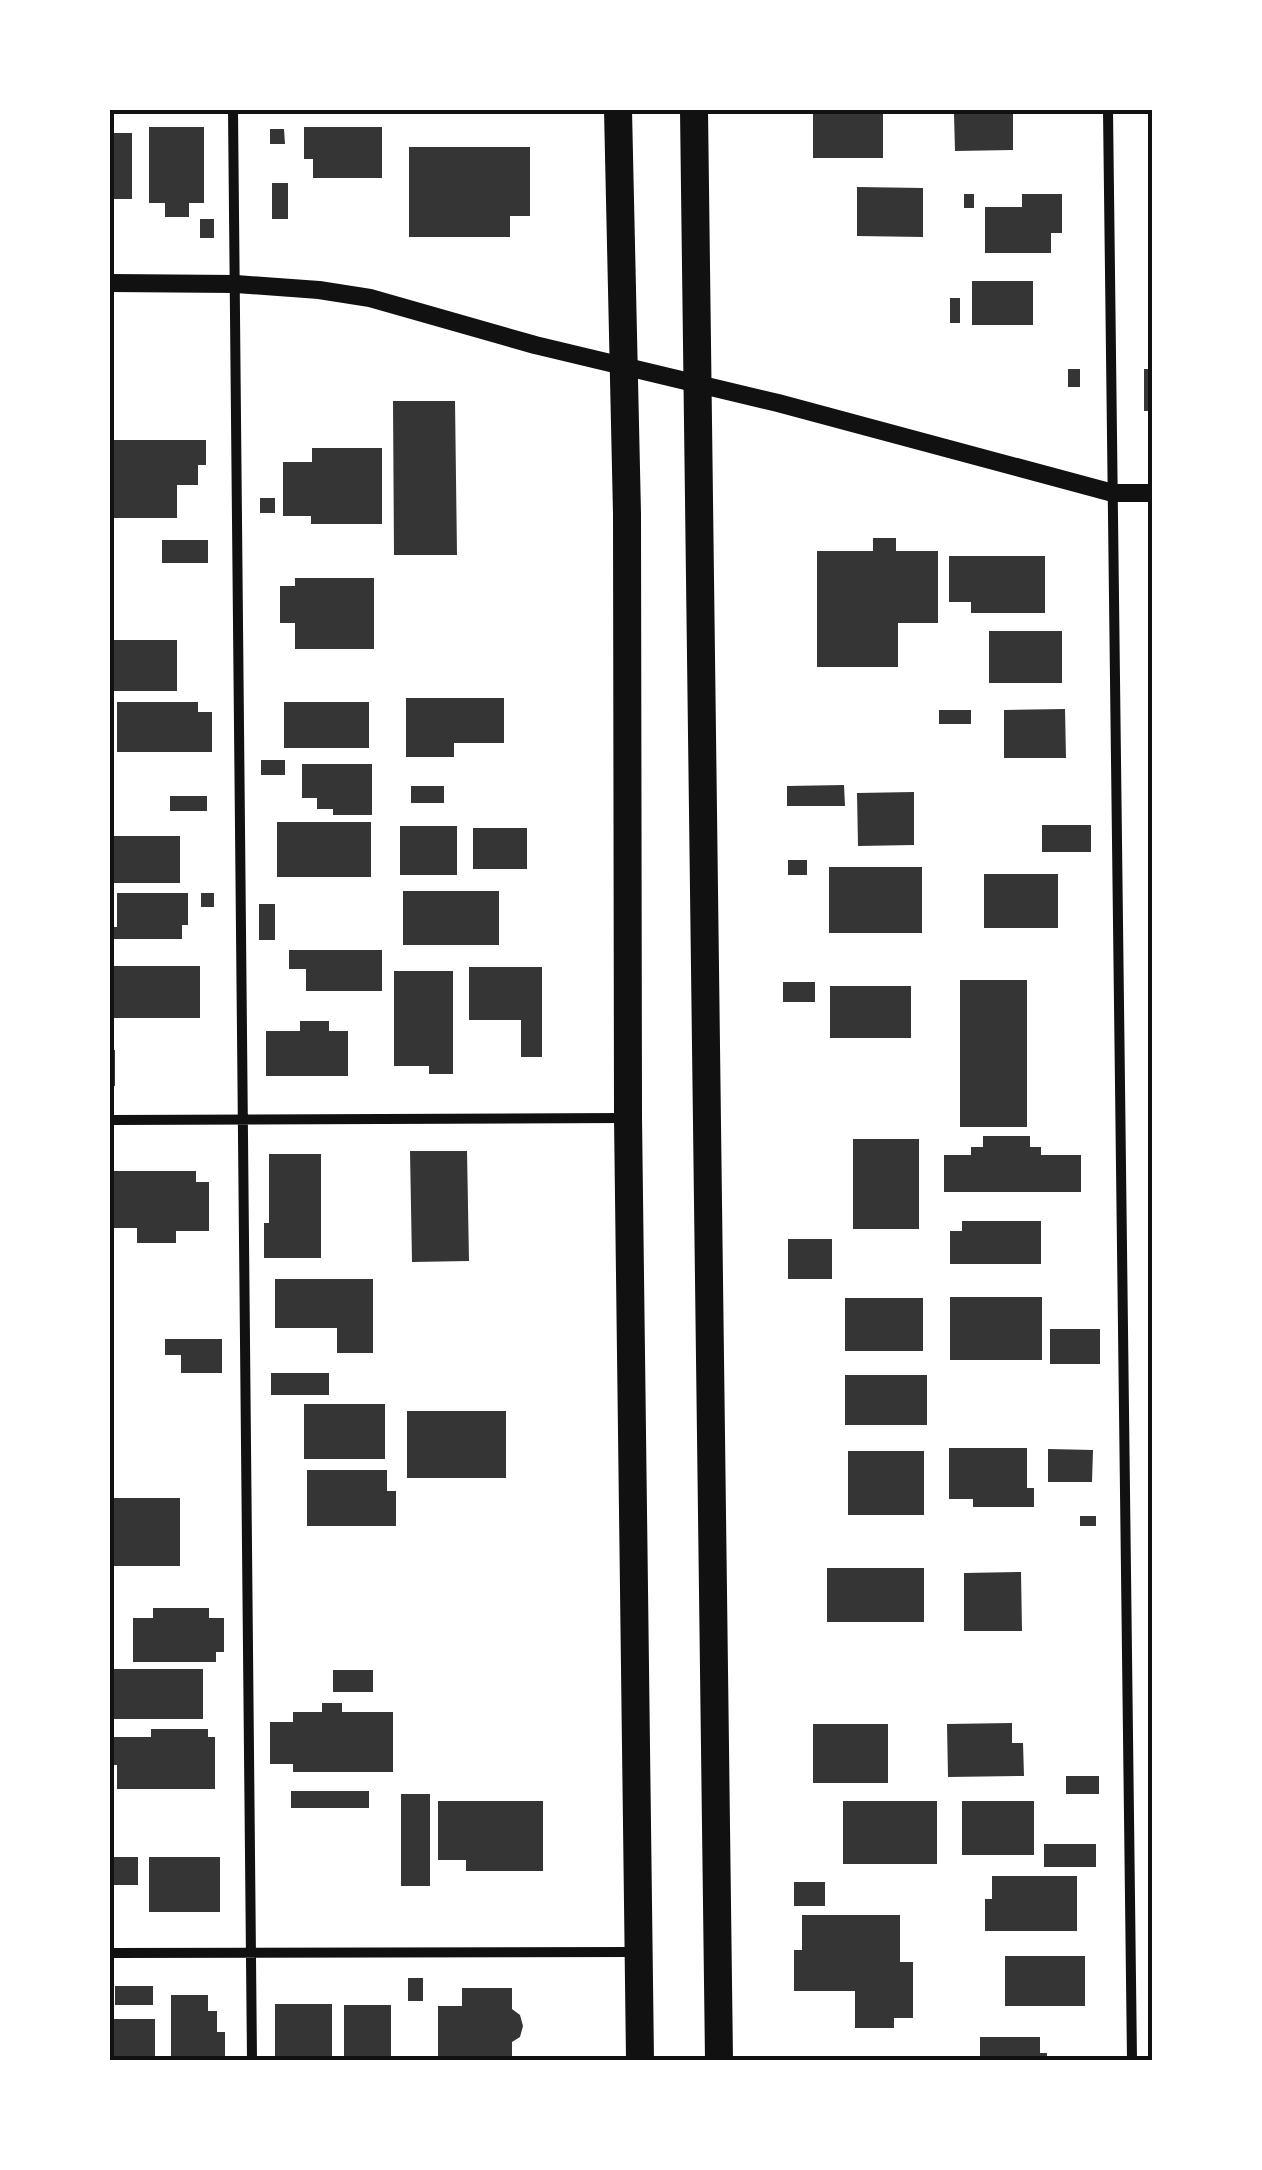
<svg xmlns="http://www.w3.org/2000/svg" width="1262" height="2170" font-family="'Alegreya Sans',sans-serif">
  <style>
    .building { fill: #353535 }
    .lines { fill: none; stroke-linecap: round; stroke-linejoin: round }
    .minor { stroke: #111; stroke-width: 10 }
    .tertiary { stroke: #111; stroke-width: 18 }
    .trunk { stroke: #111; stroke-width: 28 }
    .neatline { fill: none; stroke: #111; stroke-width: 4 }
  </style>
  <rect width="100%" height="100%" fill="#fff"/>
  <path class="building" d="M 813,110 L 883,110 L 883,158 L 813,158 Z
    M 954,114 L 1013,114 L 1013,150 L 955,151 Z
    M 149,127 L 204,127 L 204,203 L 189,203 L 189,217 L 165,217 L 165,203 L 149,203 Z
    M 304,127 L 382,127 L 382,178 L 313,178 L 313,159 L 304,159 Z
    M 270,129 L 284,129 L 285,144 L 270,144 Z
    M 110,133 L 132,133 L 132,199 L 110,199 Z
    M 409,147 L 530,147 L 530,216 L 510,216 L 510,237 L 409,237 Z
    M 272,183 L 288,183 L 288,219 L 272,219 Z
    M 857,187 L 923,188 L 923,237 L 857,236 Z
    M 964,194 L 974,194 L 974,208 L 964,208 Z
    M 1022,194 L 1062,194 L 1062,233 L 1051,233 L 1051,253 L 985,253 L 985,207 L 1022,207 Z
    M 200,219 L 214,219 L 214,238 L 200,238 Z
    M 1148,276 L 1152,276 L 1152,346 L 1148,346 Z
    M 972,281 L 1033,281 L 1033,325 L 972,325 Z
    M 950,298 L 960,298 L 960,323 L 950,323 Z
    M 1068,369 L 1080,369 L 1080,387 L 1068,387 Z
    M 1144,369 L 1152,369 L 1152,411 L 1144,411 Z
    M 393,401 L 455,401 L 457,555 L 394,555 Z
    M 112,440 L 206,440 L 206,465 L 198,465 L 198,485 L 177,485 L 177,518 L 110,518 Z
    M 312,448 L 382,448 L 382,524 L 311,524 L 311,516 L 283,516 L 283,462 L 312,462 Z
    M 260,498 L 275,498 L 275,513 L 260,513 Z
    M 873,538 L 896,538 L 896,551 L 938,551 L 938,623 L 898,623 L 898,667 L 817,667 L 817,551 L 873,551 Z
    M 162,540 L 208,540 L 208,563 L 162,563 Z
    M 949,556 L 1045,556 L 1045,613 L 971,613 L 971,602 L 949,602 Z
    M 295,578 L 374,578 L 374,649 L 295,649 L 295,623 L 280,623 L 280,586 L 295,586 Z
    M 989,631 L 1062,631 L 1062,683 L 989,683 Z
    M 110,640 L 177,640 L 177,691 L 110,691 Z
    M 406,698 L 504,698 L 504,743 L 454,743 L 454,757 L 406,757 Z
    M 117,702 L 198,702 L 198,712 L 212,712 L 212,752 L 117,752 Z
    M 284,702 L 369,702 L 369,748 L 284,748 Z
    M 1065,709 L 1066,758 L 1004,758 L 1004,710 Z
    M 939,710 L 971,710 L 971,724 L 939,724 Z
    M 261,760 L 285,760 L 285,775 L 261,775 Z
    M 302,764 L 372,764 L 372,815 L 333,815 L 333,809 L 317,809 L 317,798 L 302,798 Z
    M 844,785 L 845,806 L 787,806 L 787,786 Z
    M 411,786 L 444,786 L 444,803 L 411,803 Z
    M 914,792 L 914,845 L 858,846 L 857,793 Z
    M 170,796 L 207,796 L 207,811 L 170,811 Z
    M 277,822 L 371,822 L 371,877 L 277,877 Z
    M 1042,825 L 1091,825 L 1091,852 L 1042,852 Z
    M 400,826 L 457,826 L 457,875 L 400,875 Z
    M 473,828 L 527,828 L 527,869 L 473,869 Z
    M 110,836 L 180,836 L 180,883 L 110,883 Z
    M 788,860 L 807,860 L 807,875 L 788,875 Z
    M 829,867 L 922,867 L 922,933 L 829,933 Z
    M 984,874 L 1058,874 L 1058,928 L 984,928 Z
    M 403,891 L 499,891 L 499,945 L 403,945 Z
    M 117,893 L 188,893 L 188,925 L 182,925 L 182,939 L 110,939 L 110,927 L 117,927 Z
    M 201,893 L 214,893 L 214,907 L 201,907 Z
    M 259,904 L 275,904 L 275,940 L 259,940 Z
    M 289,950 L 382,950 L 382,991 L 306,991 L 306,969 L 289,969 Z
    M 110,966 L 200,966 L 200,1018 L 110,1018 Z
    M 469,967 L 542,967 L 542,1057 L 521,1057 L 521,1020 L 469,1020 Z
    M 394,971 L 453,971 L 453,1074 L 429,1074 L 429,1066 L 394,1066 Z
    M 960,980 L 1027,980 L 1027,1127 L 960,1127 Z
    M 783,982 L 815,982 L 815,1002 L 783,1002 Z
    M 830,986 L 911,986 L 911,1038 L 830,1038 Z
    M 300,1021 L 329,1021 L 329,1031 L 348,1031 L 348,1076 L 266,1076 L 266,1031 L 300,1031 Z
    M 110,1050 L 115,1050 L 115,1086 L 110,1086 Z
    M 983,1136 L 1030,1136 L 1030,1147 L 1041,1147 L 1041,1155 L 1081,1155 L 1081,1192 L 944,1192 L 944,1155 L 971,1155 L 971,1147 L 983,1147 Z
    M 853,1139 L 919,1139 L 919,1229 L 853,1229 Z
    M 410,1151 L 467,1151 L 469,1261 L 412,1262 Z
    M 269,1154 L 321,1154 L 321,1258 L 264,1258 L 264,1223 L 269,1223 Z
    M 110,1171 L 196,1171 L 196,1182 L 209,1182 L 209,1231 L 176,1231 L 176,1243 L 137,1243 L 137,1228 L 110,1228 Z
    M 962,1221 L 1041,1221 L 1041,1264 L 950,1264 L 950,1231 L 962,1231 Z
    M 788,1239 L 832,1239 L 832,1279 L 788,1279 Z
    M 275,1279 L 373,1279 L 373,1353 L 337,1353 L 337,1328 L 275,1328 Z
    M 950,1297 L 1042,1297 L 1042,1360 L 950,1360 Z
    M 845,1298 L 923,1298 L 923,1351 L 845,1351 Z
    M 1050,1329 L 1100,1329 L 1100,1364 L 1050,1364 Z
    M 165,1339 L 222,1339 L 222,1373 L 181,1373 L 181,1355 L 165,1355 Z
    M 271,1373 L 329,1373 L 329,1395 L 271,1395 Z
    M 845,1375 L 927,1375 L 927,1425 L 845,1425 Z
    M 304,1404 L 385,1404 L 385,1459 L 304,1459 Z
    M 407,1411 L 506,1411 L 506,1478 L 407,1478 Z
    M 949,1448 L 1027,1448 L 1027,1488 L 1034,1488 L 1034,1507 L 973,1507 L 973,1499 L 949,1499 Z
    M 1048,1449 L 1093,1450 L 1092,1482 L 1048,1482 Z
    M 848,1451 L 924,1451 L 924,1515 L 848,1515 Z
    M 307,1470 L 387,1470 L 387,1491 L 396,1491 L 396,1526 L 307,1526 Z
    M 110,1498 L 180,1498 L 180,1566 L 110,1566 Z
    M 1080,1516 L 1096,1516 L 1096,1526 L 1080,1526 Z
    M 827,1568 L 924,1568 L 924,1622 L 827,1622 Z
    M 1021,1572 L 1022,1631 L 964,1631 L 964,1573 Z
    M 153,1608 L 209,1608 L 209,1618 L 224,1618 L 224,1652 L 216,1652 L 216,1662 L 133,1662 L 133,1618 L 153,1618 Z
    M 110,1669 L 203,1669 L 203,1719 L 110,1719 Z
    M 333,1670 L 373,1670 L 373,1692 L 333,1692 Z
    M 322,1703 L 342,1703 L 342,1712 L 393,1712 L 393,1772 L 293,1772 L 293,1764 L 270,1764 L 270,1722 L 293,1722 L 293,1712 L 322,1712 Z
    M 1012,1723 L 1012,1743 L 1023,1743 L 1024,1776 L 948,1777 L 947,1724 Z
    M 813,1724 L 888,1724 L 888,1783 L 813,1783 Z
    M 151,1729 L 208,1729 L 208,1737 L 215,1737 L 215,1789 L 117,1789 L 117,1765 L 110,1765 L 110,1737 L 151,1737 Z
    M 1066,1776 L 1099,1776 L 1099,1794 L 1066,1794 Z
    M 291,1791 L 369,1791 L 369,1808 L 291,1808 Z
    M 401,1794 L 430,1794 L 430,1886 L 401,1886 Z
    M 438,1801 L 543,1801 L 543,1871 L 466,1871 L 466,1860 L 438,1860 Z
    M 843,1801 L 937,1801 L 937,1864 L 843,1864 Z
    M 962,1801 L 1034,1801 L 1034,1855 L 962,1855 Z
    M 1044,1844 L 1096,1844 L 1096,1867 L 1044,1867 Z
    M 110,1857 L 138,1857 L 138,1885 L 110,1885 Z
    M 149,1857 L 220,1857 L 220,1912 L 149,1912 Z
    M 992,1876 L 1077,1876 L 1077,1931 L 985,1931 L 985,1899 L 992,1899 Z
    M 794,1882 L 825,1882 L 825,1906 L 794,1906 Z
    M 802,1915 L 900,1915 L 900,1962 L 913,1962 L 913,2018 L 894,2018 L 894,2028 L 855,2028 L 855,1991 L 794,1991 L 794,1950 L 802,1950 Z
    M 1005,1956 L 1085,1956 L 1085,2006 L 1005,2006 Z
    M 408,1978 L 423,1978 L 423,2001 L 408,2001 Z
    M 115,1986 L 153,1986 L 153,2005 L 115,2005 Z
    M 462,1988 L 512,1988 L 512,2009 L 520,2015 L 523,2026 L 520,2037 L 512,2042 L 512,2060 L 438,2060 L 438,2006 L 462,2006 Z
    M 171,1995 L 208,1995 L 208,2011 L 217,2011 L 217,2032 L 225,2032 L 225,2060 L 171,2060 Z
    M 275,2004 L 332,2004 L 332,2060 L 275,2060 Z
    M 344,2005 L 391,2005 L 391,2060 L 344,2060 Z
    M 110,2019 L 155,2019 L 155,2060 L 110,2060 Z
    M 980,2037 L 1040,2037 L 1040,2053 L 1047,2053 L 1047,2060 L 980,2060 Z"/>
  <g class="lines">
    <path class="minor" d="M 233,110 L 252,2060
      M 1108,110 L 1132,2060
      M 110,1120 L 624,1118
      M 110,1953 L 634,1952"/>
    <path class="tertiary" d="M 110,283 L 236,284 L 319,290 L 370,298 L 535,345 L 778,403 L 1113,493 L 1152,493"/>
    <path class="trunk" d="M 618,110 L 627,514 L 628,1118 L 640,2060
      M 694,110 L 719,2060"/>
  </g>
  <rect width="1262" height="2170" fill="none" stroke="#ffffff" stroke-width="225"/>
  <rect x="112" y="112" width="1038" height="1946" class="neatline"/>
</svg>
